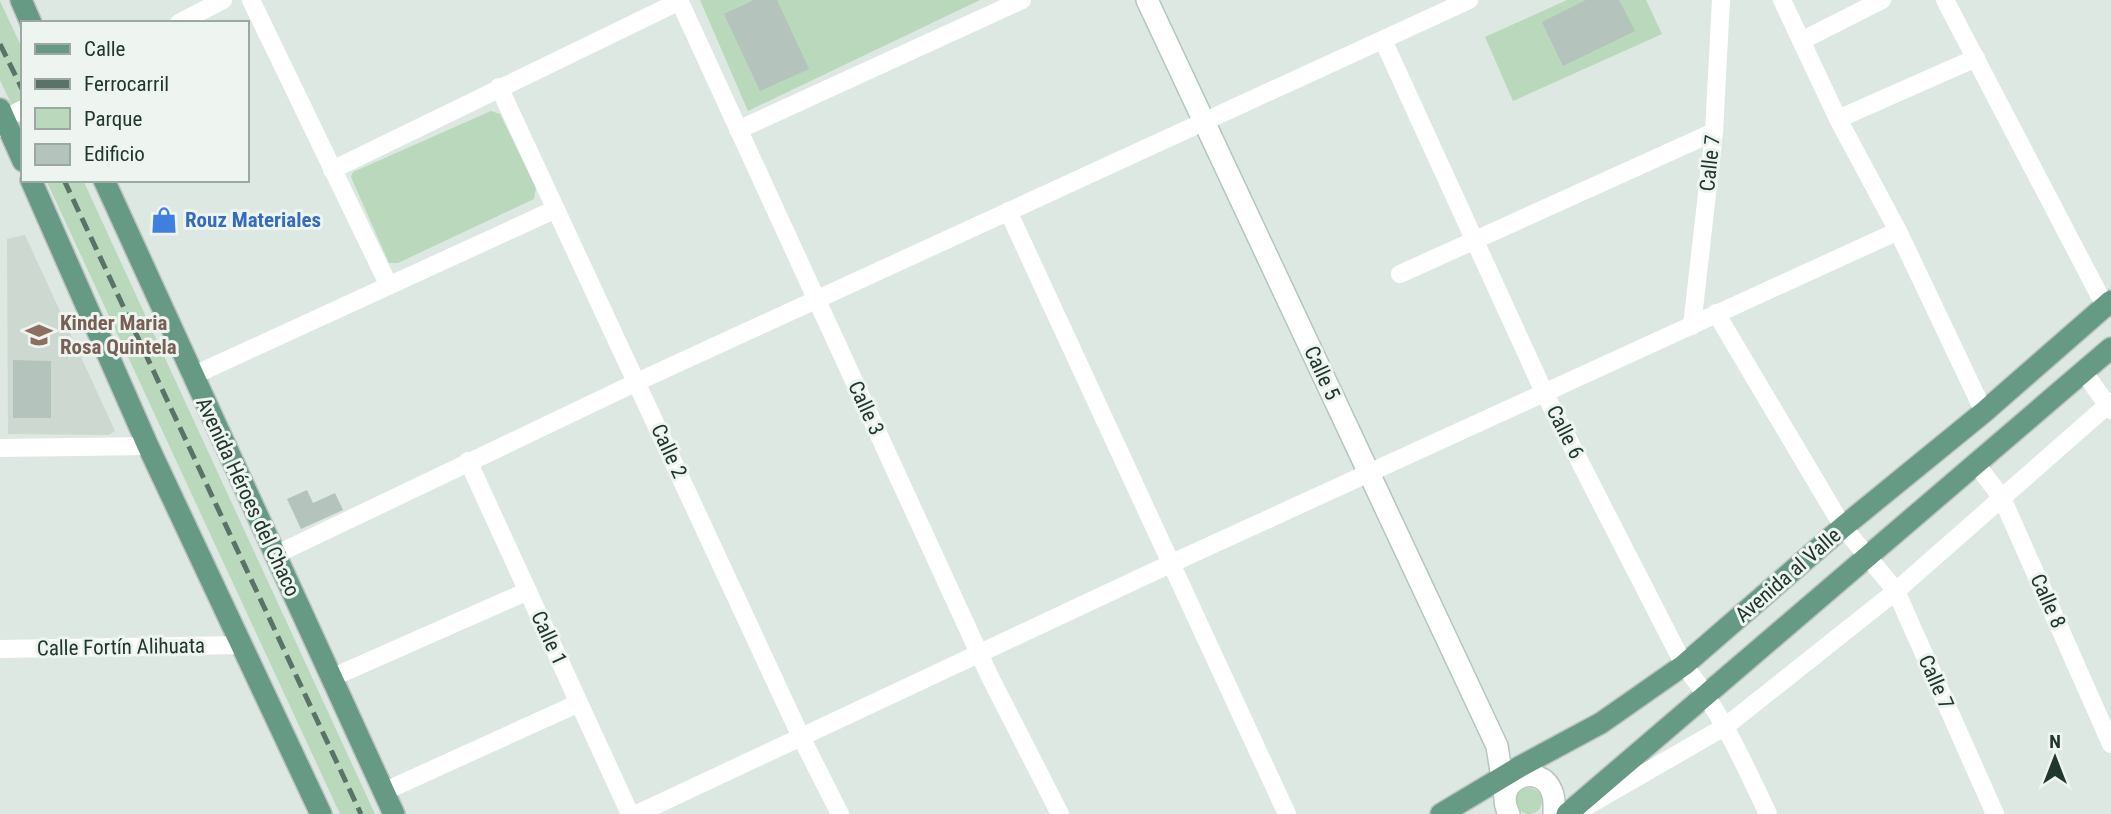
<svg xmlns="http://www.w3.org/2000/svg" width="2111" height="814" font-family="'Roboto Condensed',sans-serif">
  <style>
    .built { fill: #cdd8d1 }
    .green { fill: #b9d8bc }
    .building { fill: #b4c3bb }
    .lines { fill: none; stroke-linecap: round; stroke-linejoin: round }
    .secondary-casing { stroke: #b3c7bc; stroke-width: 24 }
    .primary-casing { stroke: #bcc3c0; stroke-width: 24 }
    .minor { stroke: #fff; stroke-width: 18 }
    .secondary { stroke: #fff; stroke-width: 21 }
    .primary { stroke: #679a85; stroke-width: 21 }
    .rail { stroke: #5b7269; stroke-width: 5; stroke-dasharray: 14 7; stroke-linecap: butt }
    .labels { text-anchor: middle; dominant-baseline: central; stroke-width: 6; stroke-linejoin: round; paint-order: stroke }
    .street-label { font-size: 21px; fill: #21362d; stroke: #eef5f1 }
    .shop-label { font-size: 21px; font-weight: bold; fill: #366cbe; stroke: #eef5f1; text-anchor: start }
    .education-label { font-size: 21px; font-weight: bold; fill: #785e54; stroke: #eef5f1; text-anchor: start }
  </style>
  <rect width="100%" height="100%" fill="#dee8e2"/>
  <path class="built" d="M 25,235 L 115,431 L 109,435 L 8,434 L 7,239 Z"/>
  <path class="green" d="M 700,0 L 980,0 L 748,111 Z
    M 1567,0 L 1646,0 L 1662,34 L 1513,101 L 1485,37 Z
    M 0,1 L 23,50 L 23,129 L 0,80 Z
    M 491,111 L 500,114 L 536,188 L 534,199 L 398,263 L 389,263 L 351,177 L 353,172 Z
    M 46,180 L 83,180 L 375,814 L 340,814 Z
    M1516 801a13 13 0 1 1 26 0a13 13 0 1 1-26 0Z"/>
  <path class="building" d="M 754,0 L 777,0 L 809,69 L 760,91 L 724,14 Z
    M 1586,0 L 1619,0 L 1635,31 L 1563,66 L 1542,22 Z
    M 13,360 L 51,361 L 51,418 L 13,418 Z
    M 307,490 L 313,503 L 335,493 L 343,510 L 301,529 L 287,499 Z"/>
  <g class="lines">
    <defs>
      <path id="secondary" d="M 1147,0 L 1497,746 L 1505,797
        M 1509,814 C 1491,779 1541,760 1552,792 C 1555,799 1554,807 1554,814"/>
      <path id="primary" d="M 21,0 L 31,23
        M 0,109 L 23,161
        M 31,180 L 148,446 L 321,814
        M 104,180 L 394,814
        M 1441,814 L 1521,766 L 1601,723 L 1684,665 L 1843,527 L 1984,412 L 2111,301
        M 1567,814 L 2111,348"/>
    </defs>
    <use href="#secondary" class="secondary-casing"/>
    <use href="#primary" class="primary-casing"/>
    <path class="minor" d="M 251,0 L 389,286
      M 679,0 L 990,677 L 1060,814
      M 1782,0 L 1838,119 L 1898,231 L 1984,412
      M 1945,0 L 2105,306
      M 179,23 L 223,0
      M 1383,40 L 1544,392 L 1684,665 C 1722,714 1742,759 1768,814
      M 1801,41 L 1882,0
      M 499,87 L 801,737 L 840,814
      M 1838,119 L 1976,58
      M 0,128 L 4,119 L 23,109
      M 738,130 L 1022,0
      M 332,170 L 680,1
      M 1008,211 L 1287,814
      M 1400,274 L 1714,132
      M 1716,313 L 1843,527 L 1896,591 L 1995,814
      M 1692,326 L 1714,132 L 1721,0
      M 2083,371 L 2111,410
      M 192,376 L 556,209
      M 0,448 L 148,446
      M 468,461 L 630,814
      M 1976,464 L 2002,498 L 2111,744
      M 275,555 L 637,382 L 1469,0
      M 0,649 L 243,645
      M 331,678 L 528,591
      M 383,792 L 579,703
      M 1582,809 L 1726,726 L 1896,591 L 2111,402
      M 637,814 L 1170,564 L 1898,231"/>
    <use href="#secondary" class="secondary"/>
    <use href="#primary" class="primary"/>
    <path class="rail" d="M 0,44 L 23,91
      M 64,180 L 361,814"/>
  </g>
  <defs>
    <symbol id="shop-bare" viewBox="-9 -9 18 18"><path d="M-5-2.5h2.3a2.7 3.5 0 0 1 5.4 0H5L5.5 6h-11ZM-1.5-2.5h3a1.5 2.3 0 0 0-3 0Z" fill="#3f7fe0" stroke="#eef5f1" stroke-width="2.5" paint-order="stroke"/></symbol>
    <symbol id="school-bare" viewBox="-9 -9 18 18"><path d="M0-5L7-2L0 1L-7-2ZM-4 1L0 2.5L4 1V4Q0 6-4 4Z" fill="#8d6e63" stroke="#eef5f1" stroke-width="2.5" paint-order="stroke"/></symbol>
  </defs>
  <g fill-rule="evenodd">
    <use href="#shop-bare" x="145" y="201" width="38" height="38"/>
    <use href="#school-bare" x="20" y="316" width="38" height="38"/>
  </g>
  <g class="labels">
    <g class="street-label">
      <text transform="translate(1710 163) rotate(-84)">Calle 7</text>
      <text transform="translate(1322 373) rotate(65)">Calle 5</text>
      <text transform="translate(866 408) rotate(65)">Calle 3</text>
      <text transform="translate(1565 432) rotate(63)">Calle 6</text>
      <text transform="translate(669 451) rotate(65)">Calle 2</text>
      <text transform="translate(248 497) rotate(65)">Avenida Héroes del Chaco</text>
      <text transform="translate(1788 575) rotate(-41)">Avenida al Valle</text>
      <text transform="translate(2048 601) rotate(66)">Calle 8</text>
      <text transform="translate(549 638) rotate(65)">Calle 1</text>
      <text transform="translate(121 647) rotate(-1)">Calle Fortín Alihuata</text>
      <text transform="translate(1936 682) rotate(66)">Calle 7</text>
    </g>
    <g class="shop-label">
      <text x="185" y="220">Rouz Materiales</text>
    </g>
    <g class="education-label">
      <text x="60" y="323">Kinder Maria<tspan x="60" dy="24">Rosa Quintela</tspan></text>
    </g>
  </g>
  <rect x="21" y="21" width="228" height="161" fill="#eef5f1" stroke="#9ca9a3" stroke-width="2"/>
  <rect x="35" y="44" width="35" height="10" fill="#679a85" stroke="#9ca9a3" stroke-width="2"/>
  <text x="84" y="56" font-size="21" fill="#21362d">Calle</text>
  <rect x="35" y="79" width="35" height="10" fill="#5b7269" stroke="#9ca9a3" stroke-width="2"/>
  <text x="84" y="91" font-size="21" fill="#21362d">Ferrocarril</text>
  <rect x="35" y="108" width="35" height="21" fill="#b9d8bc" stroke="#9ca9a3" stroke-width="2"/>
  <text x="84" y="126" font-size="21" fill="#21362d">Parque</text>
  <rect x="35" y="144" width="35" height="21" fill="#b4c3bb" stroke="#9ca9a3" stroke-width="2"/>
  <text x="84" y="161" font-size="21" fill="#21362d">Edificio</text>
  <g transform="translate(2055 758)" stroke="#eef5f1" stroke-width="5" paint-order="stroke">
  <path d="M0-5L12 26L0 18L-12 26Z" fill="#21362d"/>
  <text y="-10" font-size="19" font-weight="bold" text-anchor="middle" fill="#21362d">N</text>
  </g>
</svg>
